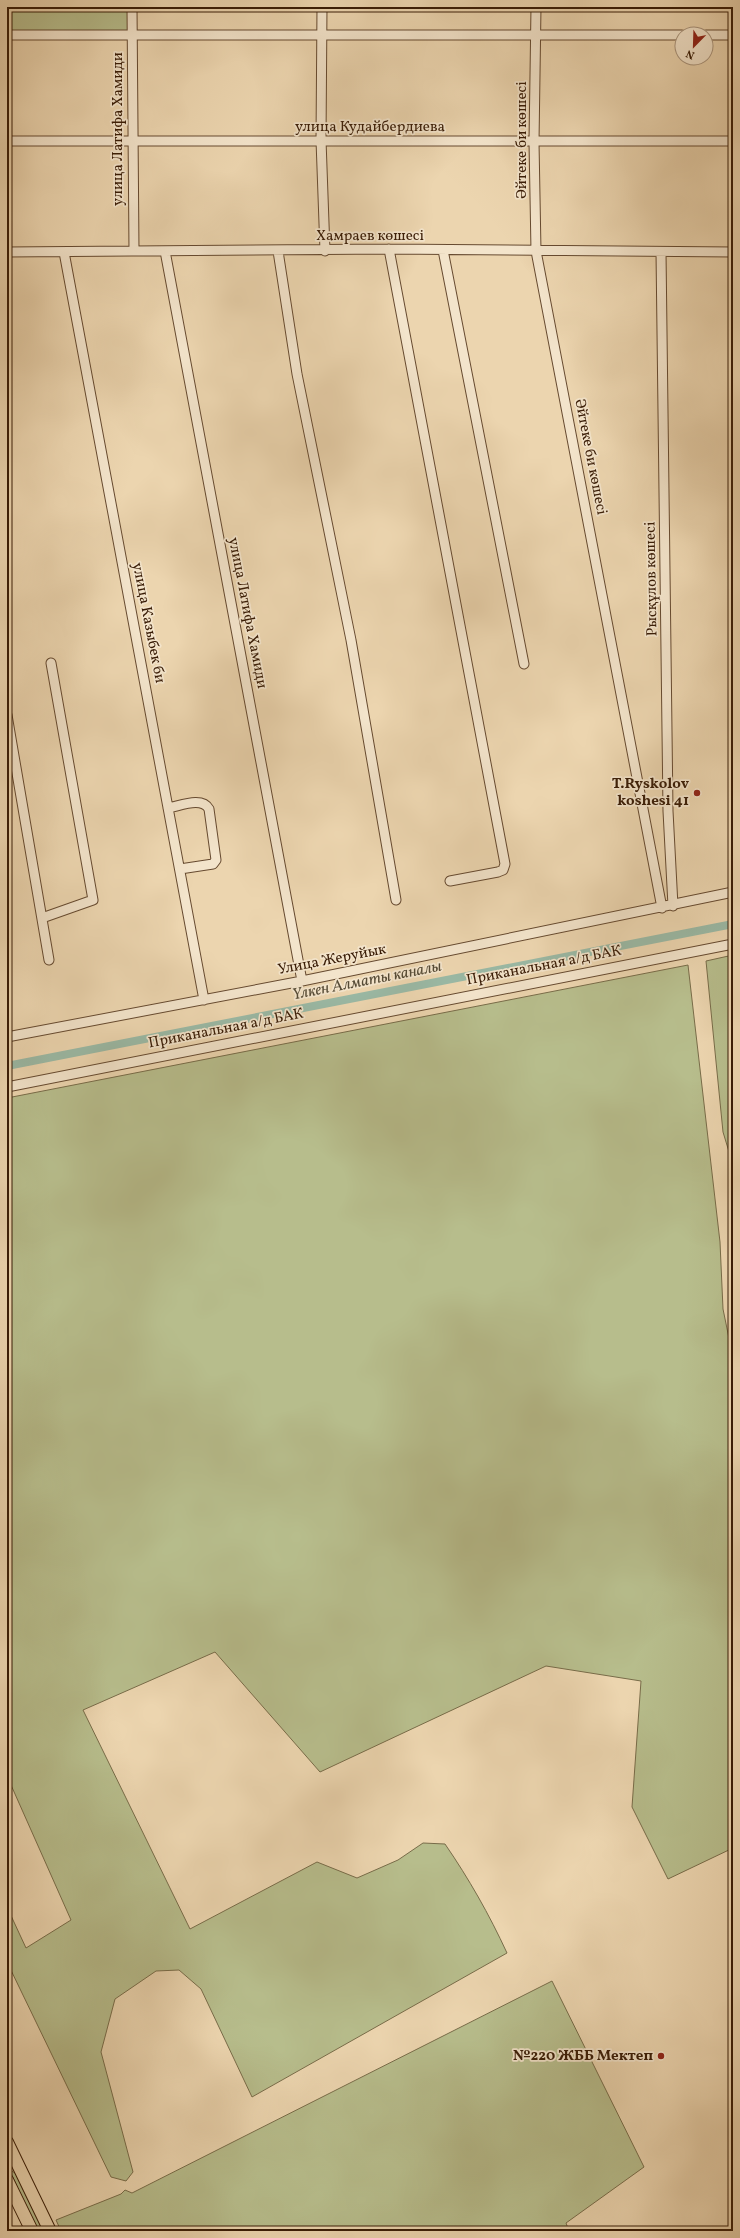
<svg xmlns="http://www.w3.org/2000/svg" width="740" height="2238" font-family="Vollkorn,serif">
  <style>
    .green { fill: #b7bd8c; stroke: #786c49 }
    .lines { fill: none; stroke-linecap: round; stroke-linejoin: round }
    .canal { stroke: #9ab9a5; stroke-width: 8 }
    .minor-casing { stroke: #664a30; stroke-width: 11 }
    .major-casing { stroke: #391c06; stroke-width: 14 }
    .minor { stroke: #f3e4cb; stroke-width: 9 }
    .major { stroke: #ecd5af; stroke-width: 12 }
    .poi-dot { fill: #8f2418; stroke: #f3e4cb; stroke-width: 1.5 }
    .labels { text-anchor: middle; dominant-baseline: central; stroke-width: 3.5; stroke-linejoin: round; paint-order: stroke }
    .street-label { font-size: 15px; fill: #391c06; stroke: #f3e4cb }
    .poi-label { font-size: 15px; font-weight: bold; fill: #391c06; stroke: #f3e4cb; text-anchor: end }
    .water-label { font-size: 16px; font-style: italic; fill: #564b36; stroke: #f3e4cb }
  </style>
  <rect width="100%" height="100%" fill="#ecd5af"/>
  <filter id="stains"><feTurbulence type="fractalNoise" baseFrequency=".005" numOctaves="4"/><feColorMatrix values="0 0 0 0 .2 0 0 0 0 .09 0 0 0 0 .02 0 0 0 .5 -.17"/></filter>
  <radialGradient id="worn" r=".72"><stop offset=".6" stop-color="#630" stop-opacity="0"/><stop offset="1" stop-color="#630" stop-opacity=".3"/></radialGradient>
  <path class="green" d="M 7,7 L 132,7 L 132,34 L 7,35 Z
    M 733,955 L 733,1165 L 723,1132 L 706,961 Z
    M 688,965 L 720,1242 L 723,1309 L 733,1358 L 733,1848 L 668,1879 L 632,1807 L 641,1681 L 546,1666 L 320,1772 L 215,1652 L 83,1710 L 190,1929 L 317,1862 L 357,1878 L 398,1860 L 423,1843 L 445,1844 C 469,1879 489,1914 507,1953 L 252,2097 L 201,1989 L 179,1970 L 156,1971 L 115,1999 L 101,2052 L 133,2172 L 126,2181 L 111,2177 L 7,1962 L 7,1907 L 26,1948 L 71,1920 L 7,1776 L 7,1098 Z
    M 552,1981 L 644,2167 L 566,2223 L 569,2231 L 61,2231 L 56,2220 L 121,2194 L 125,2190 L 132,2193 Z
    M 12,2171 L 16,2174 L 44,2231 L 37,2231 L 11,2173 Z"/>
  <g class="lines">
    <path class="canal" d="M 7,1066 L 733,924"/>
    <defs>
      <path id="minor" d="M 132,7 L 134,251
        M 322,7 L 321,140 L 325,251
        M 536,7 L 534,142 L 536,251 L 662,908
        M 7,35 L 682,35
        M 706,35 L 733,35
        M 7,141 L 733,141
        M 389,249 L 505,864 L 503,870 L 498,872 L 450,881
        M 443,250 L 524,664
        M 165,251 L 302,981
        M 278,251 L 297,374 L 351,640 L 396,900
        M 7,252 L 389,249 L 733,252
        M 64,252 L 204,1000
        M 661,252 L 668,811 L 673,906
        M 7,715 L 49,960
        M 168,808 C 180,806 202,796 209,809 L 216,860 L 213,864 L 180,869
        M 42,918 L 93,900 L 51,663
        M 7,1037 L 302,981 L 733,892
        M 7,1087 L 733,944"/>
      <path id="major" d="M 7,2142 L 50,2231
        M 7,2180 L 32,2231"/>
    </defs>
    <use href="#minor" class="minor-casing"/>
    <use href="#major" class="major-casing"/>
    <use href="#minor" class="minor"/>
    <use href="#major" class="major"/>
  </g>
  <g class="poi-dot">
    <circle cx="697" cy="793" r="4"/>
    <circle cx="661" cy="2056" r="4"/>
  </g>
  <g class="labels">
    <g class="street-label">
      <text x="370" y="127">улица Кудайбердиева</text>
      <text transform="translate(118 129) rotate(-90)">улица Латифа Хамиди</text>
      <text transform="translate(522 140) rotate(-90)">Әйтеке би көшесі</text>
      <text x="370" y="236">Хамраев көшесі</text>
      <text transform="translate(590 457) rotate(79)">Әйтеке би көшесі</text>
      <text transform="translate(652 579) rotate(-91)">Рысқұлов көшесі</text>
      <text transform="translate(247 613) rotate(79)">улица Латифа Хамиди</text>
      <text transform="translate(148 623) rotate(79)">улица Казыбек би</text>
      <text transform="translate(332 960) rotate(-11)">Улица Жеруйык</text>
      <text transform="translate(544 966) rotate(-11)">Приканальная а/д БАК</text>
      <text transform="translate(226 1029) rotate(-11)">Приканальная а/д БАК</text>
    </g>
    <g class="poi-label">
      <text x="689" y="784">T.Ryskolov<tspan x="689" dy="17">koshesi 41</tspan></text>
      <text x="653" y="2056">№220 ЖББ Мектеп</text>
    </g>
    <g class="water-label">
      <text transform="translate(367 981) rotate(-11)">Үлкен Алматы каналы</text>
    </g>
  </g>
  <rect width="740" height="2238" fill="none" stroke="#ecd5af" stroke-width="24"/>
  <rect x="8" y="8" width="724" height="2222" fill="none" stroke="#391c06" stroke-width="2"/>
  <rect x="12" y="12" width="716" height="2214" fill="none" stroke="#391c06"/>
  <g transform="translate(694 46) rotate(203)"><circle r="19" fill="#f3e4cb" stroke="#a9947c"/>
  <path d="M0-3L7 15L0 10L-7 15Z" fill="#8f2418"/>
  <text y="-6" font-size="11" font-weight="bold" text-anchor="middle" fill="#391c06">N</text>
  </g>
  <rect width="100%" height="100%" filter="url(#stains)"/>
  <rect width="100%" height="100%" fill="url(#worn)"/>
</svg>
